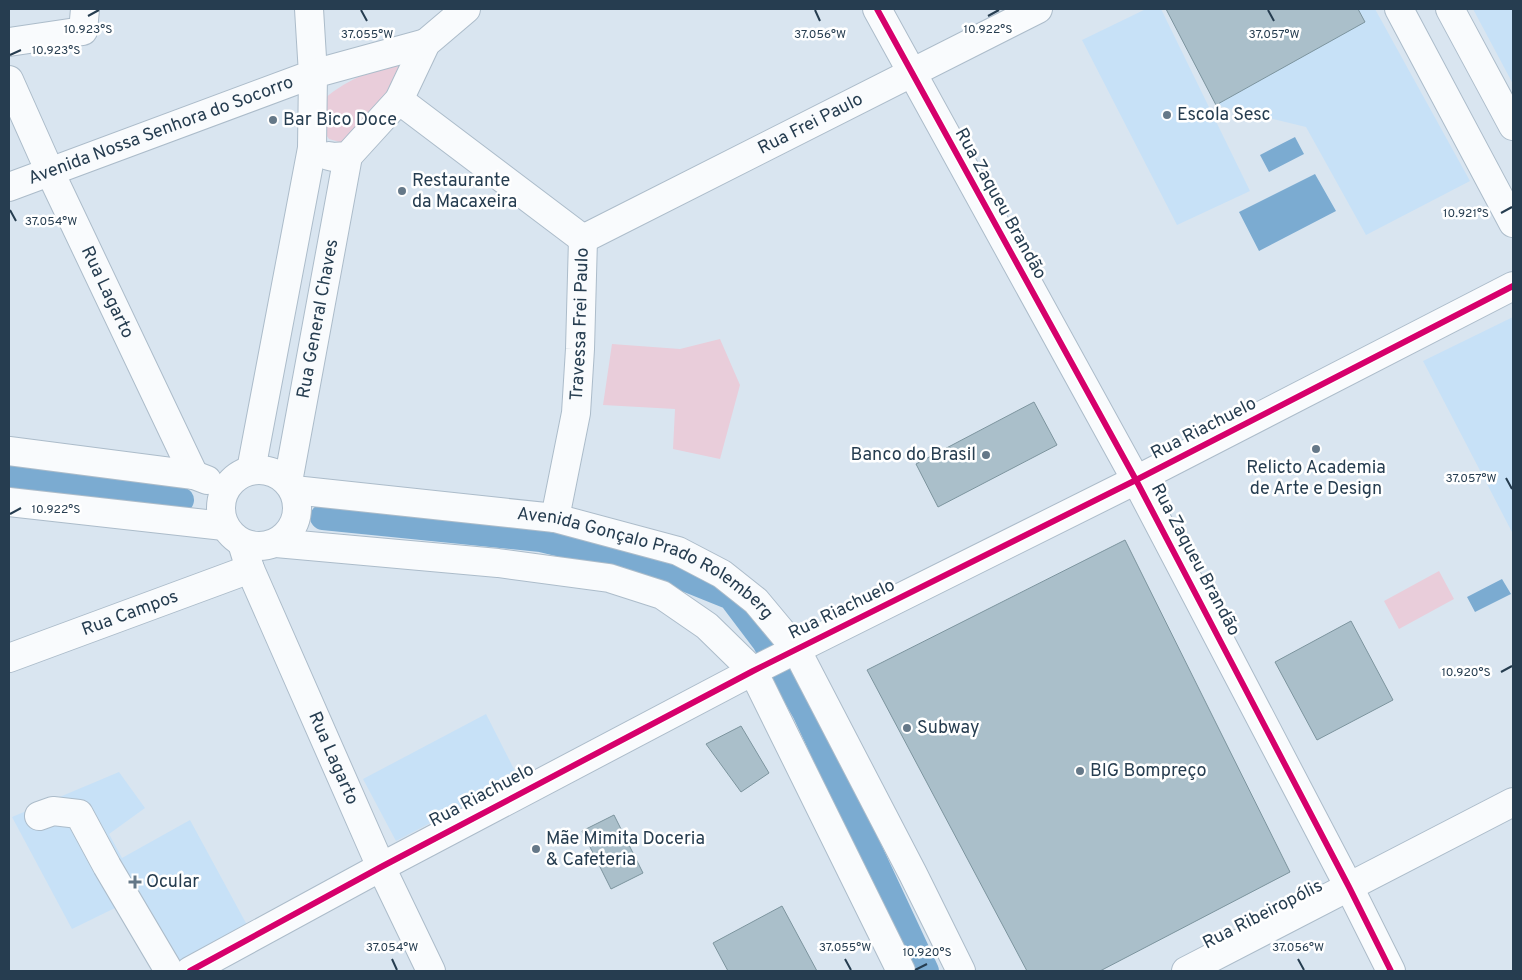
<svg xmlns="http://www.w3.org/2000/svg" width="1522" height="980" font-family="Overpass,sans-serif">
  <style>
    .built { fill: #c7e1f7 }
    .green { fill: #e9cdda }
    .water { fill: #7babd1 }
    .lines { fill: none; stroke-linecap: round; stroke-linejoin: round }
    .canal { stroke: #7babd1; stroke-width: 26 }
    .building { fill: #aabfca; stroke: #7c949e }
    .minor-casing { stroke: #acbcca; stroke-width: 30 }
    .major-casing { stroke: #acbcca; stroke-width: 30 }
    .minor { stroke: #f9fbfd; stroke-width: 28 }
    .major { stroke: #f9fbfd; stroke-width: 28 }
    .cycleway-casing { stroke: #fff; stroke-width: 9 }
    .cycleway { stroke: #d6006c; stroke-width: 6 }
    .ticks { fill: none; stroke: #263d50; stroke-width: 2 }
    .poi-dot { fill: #657888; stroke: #fff; stroke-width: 2 }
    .labels { text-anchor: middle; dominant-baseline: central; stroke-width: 5; stroke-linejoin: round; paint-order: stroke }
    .poi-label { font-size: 18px; fill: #263d50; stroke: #fff; text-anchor: start }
    .street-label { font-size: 18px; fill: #263d50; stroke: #fff }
    .ticks-label { font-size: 12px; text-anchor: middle; fill: #263d50; stroke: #fff; stroke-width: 5; stroke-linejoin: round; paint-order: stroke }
  </style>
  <rect width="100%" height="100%" fill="#d9e5f0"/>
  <path class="built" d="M 1146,9 L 1161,9 L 1250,191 L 1177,225 L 1082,40 Z
    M 1166,9 L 1375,9 L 1470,181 L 1366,235 L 1306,127 L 1216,105 Z
    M 1473,9 L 1513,9 L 1513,84 Z
    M 1513,317 L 1513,534 L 1423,361 Z
    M 486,714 L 518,777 L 396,841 L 363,779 Z
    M 119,772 L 145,808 L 109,834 L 122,858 L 190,820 L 247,925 L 178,965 L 119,906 L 72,929 L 12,817 Z"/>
  <path class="green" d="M 408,58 L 390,94 L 343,143 L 329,139 L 324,132 L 324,99 C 350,77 377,69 408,58 Z
    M 720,339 L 740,385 L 720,459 L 673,449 L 675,409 L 603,405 L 612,344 L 680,349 Z
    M 1439,571 L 1454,599 L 1399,629 L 1384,601 Z"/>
  <path class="water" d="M 1295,137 L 1304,154 L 1269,172 L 1260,155 Z
    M 1315,174 L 1336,211 L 1259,251 L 1239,212 Z
    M 1502,579 L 1511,594 L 1475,612 L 1467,597 Z"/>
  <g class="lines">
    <path class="canal" d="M 9,475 L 181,500
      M 323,517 L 541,539 L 654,566 L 731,597 L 765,642 L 805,712 L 926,971"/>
  </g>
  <path class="building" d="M 1166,9 L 1358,9 L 1365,22 L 1216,105 Z
    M 1034,402 L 1057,445 L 938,507 L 916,464 Z
    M 1125,540 L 1290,872 L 1100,971 L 1027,971 L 867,670 Z
    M 1351,621 L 1393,700 L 1317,740 L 1275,662 Z
    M 741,726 L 769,773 L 741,792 L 706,744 Z
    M 614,815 L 643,873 L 611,889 L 582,831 Z
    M 782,906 L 817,971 L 728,971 L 713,943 Z"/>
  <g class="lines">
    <defs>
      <g id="minor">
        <path d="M 877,9 L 1136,480 L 1349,887 L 1391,971"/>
        <path d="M 9,42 L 83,31 L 85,9"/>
        <path id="s1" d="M 9,80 L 50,172 L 194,475"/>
        <path d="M 399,100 L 583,239"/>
        <path d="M 329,156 L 333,157 L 348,156 L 399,100 L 426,43 L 466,9"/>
        <path id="s2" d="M 9,187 L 313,74 L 309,9"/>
        <path id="s3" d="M 583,239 L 1038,9"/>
        <path d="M 9,451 L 194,475 L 207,480"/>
        <circle cx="259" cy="508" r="38"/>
        <path d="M 251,470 L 312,148 L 313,74 L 426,43"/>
        <path id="s4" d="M 288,482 L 348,156"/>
        <path id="s5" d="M 294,490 L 555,518 L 678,551 L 722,574 L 756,601 L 796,649 L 913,874 L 961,971"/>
        <path d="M 9,502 L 224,526"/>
        <path id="s6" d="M 555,518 L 576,413 L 580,349 L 583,239"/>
        <path id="s7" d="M 242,543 L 250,569 L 381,867 L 431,971"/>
        <path d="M 276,543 L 498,563 L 609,578 L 662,595 L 707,626 L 753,671 L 901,971"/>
        <path id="s8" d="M 9,658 L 250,569"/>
        <path d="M 39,816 L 53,811 L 79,814 L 107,866 L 169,971"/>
        <path d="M 190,971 L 381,867 L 753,671 L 1136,480 L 1513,286"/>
        <path d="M 1186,971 L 1513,802"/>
      </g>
      <path id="major" d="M 1399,9 L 1513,223
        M 1450,9 L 1513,126"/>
    </defs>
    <use href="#minor" class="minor-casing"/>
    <use href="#major" class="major-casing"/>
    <use href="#minor" class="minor"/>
    <use href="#major" class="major"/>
    <defs>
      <path id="cycleway" d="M 877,9 L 1136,480 L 1349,887 L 1391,971
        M 190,971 L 381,867 L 753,671 L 1136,480 L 1513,286"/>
    </defs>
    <use href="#cycleway" class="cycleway-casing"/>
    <use href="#cycleway" class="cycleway"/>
  </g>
  <path class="ticks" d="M 361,10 L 367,21M 815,10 L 820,21M 1268,10 L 1274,21M 88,16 L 99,10M 988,16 L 999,10M 10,55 L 21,50M 10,210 L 16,221M 1501,213 L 1512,207M 1506,478 L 1512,489M 10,514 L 21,508M 1501,672 L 1512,666M 392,959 L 397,970M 845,959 L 851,970M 1298,959 L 1304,970M 915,970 L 927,964"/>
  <g class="poi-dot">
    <circle cx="1167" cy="115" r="5"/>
    <circle cx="273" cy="120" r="5"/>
    <circle cx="402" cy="191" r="5"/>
    <circle cx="1316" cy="449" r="5"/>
    <circle cx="986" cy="455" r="5"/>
    <circle cx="907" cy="728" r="5"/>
    <circle cx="1080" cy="771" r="5"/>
    <circle cx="536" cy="849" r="5"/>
    <path d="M132.5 874.5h5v5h5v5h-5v5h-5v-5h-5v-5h5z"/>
  </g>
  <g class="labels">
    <g class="poi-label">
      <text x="1177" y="115">Escola Sesc</text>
      <text x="283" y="120">Bar Bico Doce</text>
      <text x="412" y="181">Restaurante<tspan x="412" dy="21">da Macaxeira</tspan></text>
      <text x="976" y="455" text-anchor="end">Banco do Brasil</text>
      <text x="1316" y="468" text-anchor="middle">Relicto Academia<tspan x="1316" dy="21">de Arte e Design</tspan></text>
      <text x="917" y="728">Subway</text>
      <text x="1090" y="771">BIG Bompreço</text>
      <text x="546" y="839">Mãe Mimita Doceria<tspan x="546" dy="21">&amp; Cafeteria</tspan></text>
      <text x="146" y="882">Ocular</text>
    </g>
    <g class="street-label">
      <text stroke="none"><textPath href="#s3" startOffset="255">Rua Frei Paulo</textPath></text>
      <text stroke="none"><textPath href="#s2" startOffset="162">Avenida Nossa Senhora do Socorro</textPath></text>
      <text transform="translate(1000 204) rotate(61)">Rua Zaqueu Brandão</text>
      <text stroke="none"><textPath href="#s1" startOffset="234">Rua Lagarto</textPath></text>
      <text stroke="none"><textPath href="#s4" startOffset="166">Rua General Chaves</textPath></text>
      <text stroke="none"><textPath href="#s6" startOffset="196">Travessa Frei Paulo</textPath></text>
      <text transform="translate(1204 429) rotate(-27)">Rua Riachuelo</text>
      <text transform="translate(1195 560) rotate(62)">Rua Zaqueu Brandão</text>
      <text stroke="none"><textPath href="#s5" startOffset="364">Avenida Gonçalo Prado Rolemberg</textPath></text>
      <text transform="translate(842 610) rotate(-26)">Rua Riachuelo</text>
      <text stroke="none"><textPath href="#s8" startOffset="129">Rua Campos</textPath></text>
      <text stroke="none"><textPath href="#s7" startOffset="234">Rua Lagarto</textPath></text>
      <text transform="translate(482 796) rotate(-28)">Rua Riachuelo</text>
      <text transform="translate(1263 915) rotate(-27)">Rua Ribeiropólis</text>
    </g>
  </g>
  <g class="ticks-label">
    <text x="88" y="33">10.923°S</text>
    <text x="988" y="33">10.922°S</text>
    <text x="367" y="38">37.055°W</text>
    <text x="820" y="38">37.056°W</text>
    <text x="1274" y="38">37.057°W</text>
    <text x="56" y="54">10.923°S</text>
    <text x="1466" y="217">10.921°S</text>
    <text x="51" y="225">37.054°W</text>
    <text x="1471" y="482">37.057°W</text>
    <text x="56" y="513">10.922°S</text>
    <text x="1466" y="676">10.920°S</text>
    <text x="392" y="951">37.054°W</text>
    <text x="845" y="951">37.055°W</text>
    <text x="1298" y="951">37.056°W</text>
    <text x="927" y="956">10.920°S</text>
  </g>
  <rect width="1522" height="980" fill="none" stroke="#263d50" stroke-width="20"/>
</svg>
